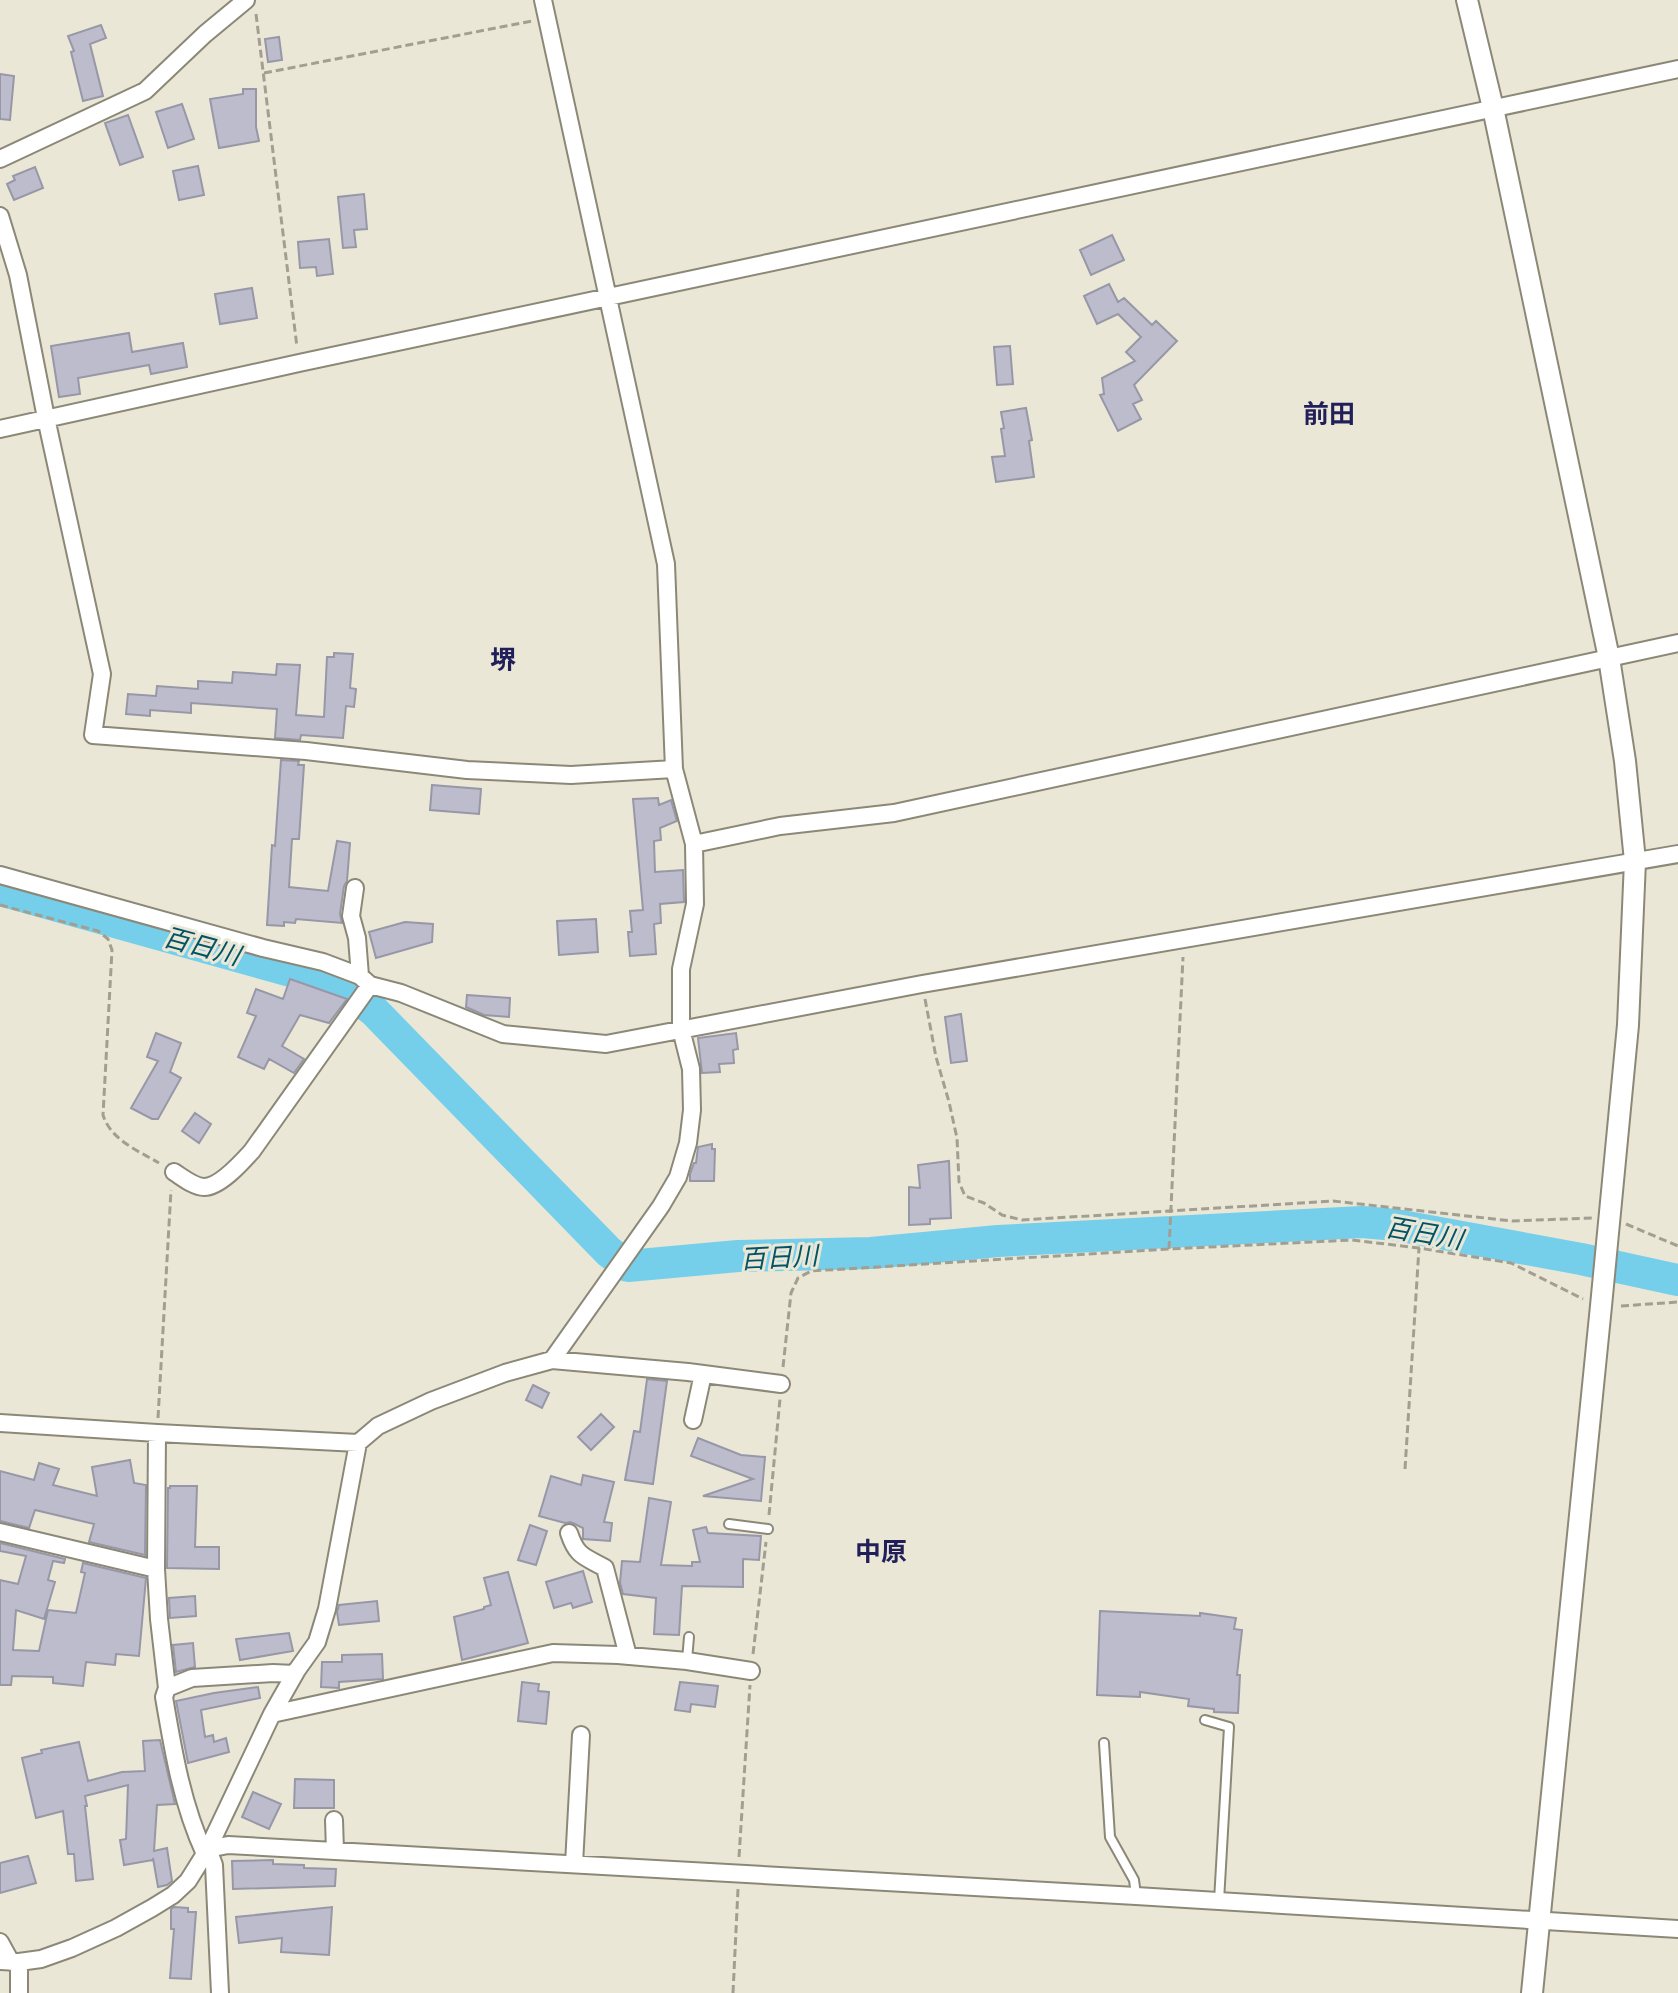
<svg xmlns="http://www.w3.org/2000/svg" width="1678" height="1993" font-family="'Public Sans','Noto Sans JP',sans-serif">
  <style>
    .lines { fill: none; stroke-linecap: round; stroke-linejoin: round }
    .river { stroke: #75cfea; stroke-width: 32 }
    .building { fill: #bcbccd; stroke: #9797a7; stroke-width: 2 }
    .service-casing { stroke: #8c8878; stroke-width: 12 }
    .minor-casing { stroke: #8c8878; stroke-width: 20 }
    .tertiary-casing { stroke: #8c8878; stroke-width: 24 }
    .path { stroke: #a29f92; stroke-width: 3; stroke-dasharray: 8 4; stroke-linecap: butt }
    .service { stroke: #fff; stroke-width: 8 }
    .minor { stroke: #fff; stroke-width: 16 }
    .tertiary { stroke: #fff; stroke-width: 20 }
    .labels { text-anchor: middle; dominant-baseline: central; stroke-width: 6; stroke-linejoin: round; paint-order: stroke }
    .neighbourhood-label { font-size: 26px; font-weight: bold; fill: #211f59; stroke: #ebe7d6 }
    .water-label { font-size: 26px; font-style: italic; fill: #015366; stroke: #ebe7d6 }
  </style>
  <rect width="100%" height="100%" fill="#ebe7d6"/>
  <g class="lines">
    <path class="river" d="M 0,890 L 323,980 L 350,993 L 374,1011 L 609,1252 L 628,1266 L 738,1256 L 871,1253 L 998,1241 L 1362,1222 L 1396,1225 L 1581,1259 L 1678,1280"/>
  </g>
  <path class="building" d="M 101,25 L 106,38 L 90,44 L 103,96 L 83,101 L 71,52 L 74,51 L 68,36 Z
    M 279,37 L 282,60 L 268,62 L 265,39 Z
    M 0,74 L 14,76 L 10,120 L 0,119 Z
    M 243,89 L 256,89 L 256,127 L 259,141 L 219,148 L 210,99 L 243,94 Z
    M 182,104 L 194,139 L 168,148 L 156,112 Z
    M 128,115 L 143,157 L 120,165 L 105,123 Z
    M 198,166 L 204,195 L 179,200 L 173,171 Z
    M 35,167 L 43,188 L 14,200 L 7,184 L 15,180 L 13,176 Z
    M 364,194 L 367,229 L 354,230 L 356,247 L 343,248 L 338,197 Z
    M 1112,235 L 1124,260 L 1091,275 L 1080,250 Z
    M 329,239 L 333,274 L 317,276 L 316,267 L 300,268 L 298,242 Z
    M 1109,284 L 1118,302 L 1124,298 L 1152,325 L 1156,321 L 1177,341 L 1134,385 L 1142,400 L 1133,404 L 1141,419 L 1118,431 L 1100,395 L 1104,394 L 1102,378 L 1135,361 L 1126,352 L 1141,337 L 1118,314 L 1097,324 L 1084,296 Z
    M 252,288 L 257,318 L 220,324 L 215,294 Z
    M 129,333 L 132,352 L 183,343 L 187,367 L 151,374 L 149,365 L 78,378 L 80,394 L 59,397 L 51,346 Z
    M 1010,346 L 1013,384 L 997,385 L 994,347 Z
    M 1026,408 L 1032,440 L 1029,441 L 1034,477 L 996,482 L 992,457 L 1005,456 L 1001,429 L 1004,428 L 1001,412 Z
    M 334,653 L 353,654 L 350,688 L 356,689 L 354,707 L 346,706 L 343,738 L 301,735 L 300,740 L 275,738 L 277,709 L 191,703 L 191,713 L 150,710 L 150,716 L 126,714 L 128,694 L 156,696 L 157,686 L 198,689 L 198,681 L 232,683 L 233,672 L 276,675 L 277,664 L 300,665 L 296,715 L 324,717 L 327,657 L 334,657 Z
    M 281,760 L 299,761 L 298,765 L 304,765 L 299,839 L 292,839 L 289,887 L 328,891 L 337,841 L 350,843 L 347,881 L 344,886 L 340,914 L 342,923 L 296,919 L 295,923 L 284,922 L 284,926 L 267,925 L 272,845 L 275,846 Z
    M 432,785 L 481,789 L 479,814 L 430,810 Z
    M 658,798 L 659,805 L 671,800 L 677,821 L 660,828 L 661,840 L 654,841 L 655,872 L 683,870 L 684,902 L 660,904 L 661,923 L 654,924 L 656,954 L 630,956 L 628,932 L 632,932 L 630,911 L 643,910 L 633,799 Z
    M 596,919 L 598,952 L 559,955 L 557,921 Z
    M 405,922 L 433,924 L 432,942 L 376,958 L 369,932 Z
    M 290,979 L 347,999 L 329,1023 L 300,1015 L 282,1046 L 304,1059 L 294,1073 L 269,1059 L 264,1069 L 238,1057 L 256,1016 L 247,1013 L 256,989 L 283,999 Z
    M 467,995 L 510,998 L 509,1017 L 484,1015 L 466,1007 Z
    M 961,1014 L 967,1061 L 951,1063 L 945,1017 Z
    M 156,1033 L 181,1043 L 170,1072 L 181,1078 L 158,1119 L 152,1119 L 131,1108 L 158,1061 L 147,1057 Z
    M 736,1033 L 738,1049 L 733,1050 L 734,1063 L 719,1064 L 720,1072 L 702,1073 L 698,1038 Z
    M 195,1113 L 211,1124 L 199,1143 L 182,1131 Z
    M 712,1144 L 712,1149 L 715,1149 L 714,1181 L 690,1181 L 690,1174 L 694,1163 L 696,1163 L 698,1147 Z
    M 949,1161 L 951,1218 L 930,1219 L 930,1224 L 909,1225 L 909,1187 L 920,1188 L 918,1165 Z
    M 647,1379 L 667,1381 L 653,1484 L 625,1480 L 634,1431 L 640,1432 Z
    M 533,1385 L 549,1393 L 542,1408 L 526,1400 Z
    M 601,1414 L 614,1427 L 591,1450 L 578,1437 Z
    M 698,1438 L 741,1455 L 765,1457 L 761,1501 L 703,1496 L 753,1479 L 691,1456 Z
    M 130,1460 L 134,1483 L 146,1485 L 145,1555 L 89,1542 L 94,1524 L 35,1510 L 29,1528 L 0,1521 L 0,1471 L 34,1480 L 39,1463 L 59,1469 L 53,1485 L 97,1496 L 92,1467 Z
    M 583,1475 L 614,1482 L 604,1522 L 612,1523 L 610,1541 L 583,1539 L 583,1528 L 575,1524 L 570,1522 L 565,1523 L 539,1516 L 551,1476 L 581,1485 Z
    M 170,1486 L 197,1486 L 195,1547 L 219,1547 L 219,1569 L 167,1568 L 168,1488 L 170,1488 Z
    M 649,1498 L 671,1502 L 661,1565 L 692,1566 L 692,1562 L 700,1562 L 693,1530 L 706,1527 L 708,1533 L 761,1536 L 759,1560 L 743,1559 L 743,1587 L 682,1586 L 679,1635 L 654,1634 L 656,1598 L 623,1594 L 620,1583 L 622,1561 L 640,1562 Z
    M 530,1525 L 547,1531 L 536,1565 L 518,1560 Z
    M 0,1543 L 65,1559 L 64,1563 L 53,1561 L 48,1580 L 55,1582 L 44,1619 L 16,1610 L 13,1650 L 39,1651 L 48,1610 L 76,1613 L 85,1573 L 81,1572 L 83,1563 L 146,1578 L 139,1656 L 116,1654 L 115,1665 L 86,1662 L 83,1686 L 53,1683 L 53,1677 L 12,1676 L 11,1685 L 0,1685 L 0,1580 L 18,1584 L 26,1556 L 0,1551 Z
    M 583,1571 L 592,1602 L 573,1608 L 571,1603 L 554,1608 L 546,1582 Z
    M 508,1572 L 528,1643 L 462,1660 L 454,1617 L 484,1609 L 484,1607 L 491,1605 L 484,1578 Z
    M 195,1596 L 196,1616 L 170,1618 L 169,1598 Z
    M 377,1601 L 379,1621 L 339,1625 L 337,1612 L 339,1605 Z
    M 1100,1611 L 1200,1616 L 1200,1613 L 1236,1618 L 1234,1629 L 1242,1630 L 1237,1675 L 1240,1675 L 1238,1713 L 1214,1712 L 1214,1709 L 1188,1706 L 1189,1699 L 1140,1692 L 1140,1697 L 1097,1695 Z
    M 289,1633 L 293,1651 L 240,1660 L 236,1639 Z
    M 193,1643 L 195,1667 L 176,1672 L 173,1645 Z
    M 382,1654 L 383,1679 L 339,1682 L 339,1688 L 321,1687 L 322,1662 L 342,1662 L 342,1655 Z
    M 522,1682 L 539,1684 L 538,1691 L 549,1692 L 546,1724 L 518,1721 Z
    M 680,1682 L 718,1686 L 715,1707 L 691,1704 L 690,1712 L 675,1710 Z
    M 258,1687 L 260,1698 L 201,1710 L 205,1737 L 213,1735 L 214,1742 L 226,1738 L 229,1752 L 188,1763 L 176,1701 L 214,1693 Z
    M 160,1740 L 175,1804 L 157,1805 L 154,1851 L 167,1848 L 172,1881 L 167,1885 L 158,1887 L 153,1858 L 153,1860 L 124,1865 L 120,1840 L 126,1839 L 128,1785 L 85,1796 L 87,1806 L 85,1806 L 93,1879 L 76,1881 L 74,1854 L 68,1854 L 63,1811 L 36,1818 L 22,1758 L 42,1753 L 41,1750 L 79,1742 L 88,1781 L 122,1772 L 145,1771 L 143,1741 Z
    M 295,1779 L 334,1780 L 334,1808 L 294,1808 Z
    M 253,1792 L 281,1804 L 269,1829 L 242,1817 Z
    M 28,1856 L 36,1883 L 0,1893 L 0,1863 Z
    M 273,1860 L 273,1864 L 304,1865 L 304,1868 L 336,1869 L 335,1886 L 233,1889 L 232,1861 Z
    M 174,1907 L 188,1908 L 188,1912 L 196,1912 L 191,1979 L 170,1978 L 174,1929 L 171,1929 L 171,1909 Z
    M 332,1907 L 329,1955 L 281,1952 L 282,1938 L 239,1943 L 236,1917 Z"/>
  <g class="lines">
    <defs>
      <path id="service" d="M 729,1524 L 768,1529
        M 687,1660 L 689,1637
        M 1205,1720 L 1229,1727 L 1219,1901
        M 1104,1743 L 1110,1837 L 1134,1880 L 1136,1895"/>
      <path id="minor" d="M 543,0 L 666,564 L 674,769 L 694,844 L 695,904 L 681,969 L 681,1029 L 691,1069 L 692,1110 L 688,1143 L 678,1177 L 661,1206 L 552,1360
        M 0,159 L 145,91 L 205,34 L 246,0
        M 0,216 L 18,275 L 46,418 L 102,674 L 93,735 L 306,751 L 467,770 L 571,775 L 674,769
        M 0,429 L 299,363 L 1678,69
        M 694,844 L 780,826 L 894,813 L 1678,643
        M 0,875 L 263,948 L 323,962 L 360,976 L 370,985 L 401,993 L 503,1034 L 606,1044 L 922,984 L 1678,854
        M 355,888 L 351,916 L 357,938 L 360,976
        M 174,1172 C 182,1177 194,1187 204,1187 C 220,1187 242,1162 252,1151 L 370,985
        M 693,1420 L 703,1374
        M 0,1423 L 157,1433 L 358,1443
        M 157,1433 L 156,1569 L 159,1619 L 167,1688
        M 0,1532 L 156,1569
        M 569,1533 C 577,1557 584,1556 605,1568 L 628,1656
        M 272,1714 L 553,1653 L 618,1655 L 687,1661 L 751,1671
        M 334,1820 L 335,1851
        M 208,1849 L 228,1845 L 1136,1896 L 1678,1929
        M 208,1849 L 214,1865 L 220,1993
        M 205,1854 C 182,1805 173,1750 164,1697 L 167,1688 L 192,1678 L 273,1673 L 295,1674
        M 574,1864 L 581,1735
        M 0,1942 L 11,1962
        M 0,1961 L 19,1962 L 41,1959 L 72,1948 L 116,1928 L 152,1908 L 173,1895 L 188,1881 L 208,1849 L 272,1714 L 297,1670 L 317,1642 L 327,1609 L 358,1443 L 378,1426 L 431,1401 L 505,1373 L 552,1360 L 688,1372 L 781,1384
        M 19,1993 L 19,1962"/>
      <path id="tertiary" d="M 1467,0 L 1493,108 L 1609,658 L 1625,761 L 1635,861 L 1628,1025 L 1601,1306 L 1532,1993"/>
    </defs>
    <use href="#service" class="service-casing"/>
    <use href="#minor" class="minor-casing"/>
    <use href="#tertiary" class="tertiary-casing"/>
    <path class="path" d="M 256,14 L 297,347
      M 264,73 L 532,21
      M 0,905 L 98,931 L 108,939 L 112,950 L 103,1115 C 111,1140 137,1150 159,1163
      M 925,999 L 936,1057 L 949,1102 L 957,1138 L 959,1182 L 965,1196 L 984,1203 L 1002,1215 L 1022,1220 L 1333,1201 L 1512,1221 L 1592,1218
      M 1626,1224 L 1678,1246
      M 1169,1249 L 1183,957
      M 1621,1306 L 1678,1302
      M 783,1367 L 791,1293 L 798,1278 L 811,1271 L 1169,1249 L 1352,1240 L 1419,1248 L 1511,1263 L 1583,1299
      M 158,1418 L 171,1190
      M 1405,1469 L 1419,1248
      M 769,1515 L 780,1399
      M 753,1654 L 766,1542
      M 739,1857 L 750,1685
      M 733,1993 L 738,1889"/>
    <use href="#service" class="service"/>
    <use href="#minor" class="minor"/>
    <use href="#tertiary" class="tertiary"/>
  </g>
  <g class="labels">
    <g class="neighbourhood-label">
      <text x="1329" y="413">前田</text>
      <text x="503" y="659">堺</text>
      <text x="881" y="1551">中原</text>
    </g>
    <g class="water-label">
      <text transform="translate(202 946) rotate(15)">百日川</text>
      <text transform="translate(1424 1233) rotate(10)">百日川</text>
      <text transform="translate(779 1257) rotate(-3)">百日川</text>
    </g>
  </g>
</svg>
